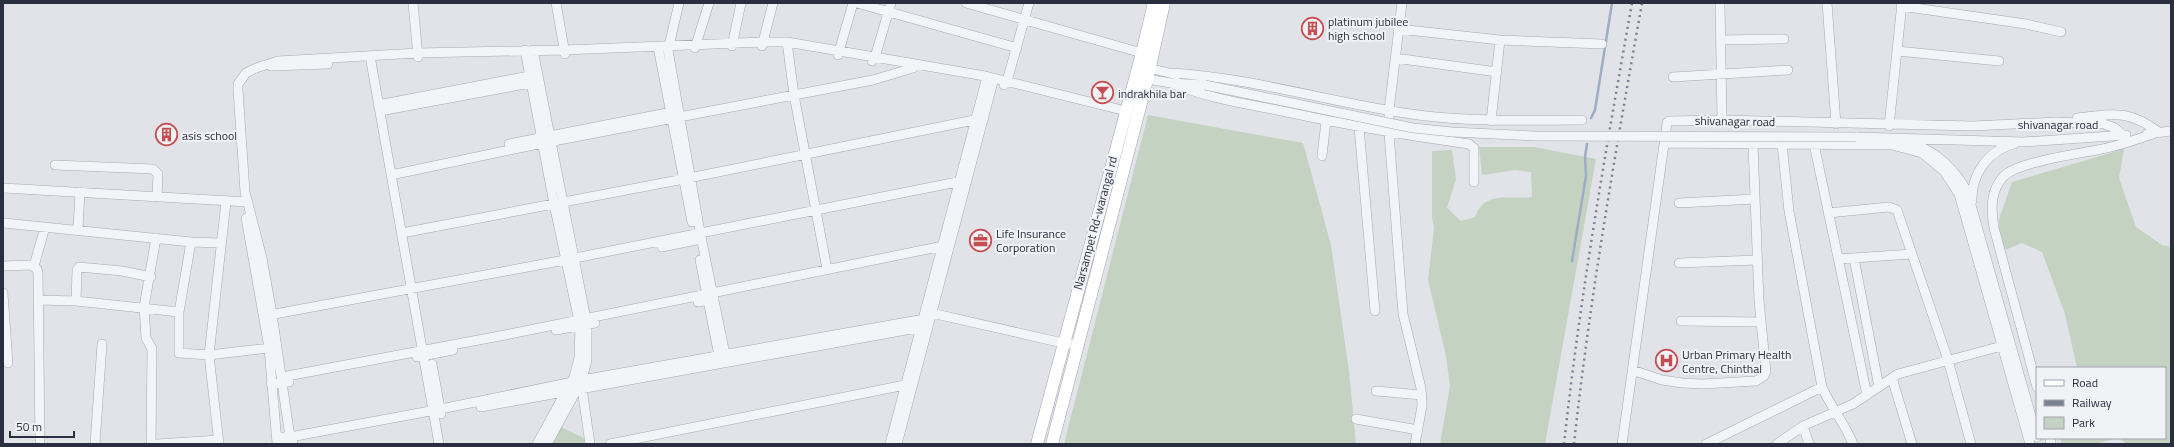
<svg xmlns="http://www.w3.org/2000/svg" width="2174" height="447" font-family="'Titillium Web',sans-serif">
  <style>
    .green { fill: #c4d2c2 }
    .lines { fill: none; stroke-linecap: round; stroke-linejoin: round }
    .stream { stroke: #9eacc7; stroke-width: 2.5 }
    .minor-casing { stroke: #a6a9b3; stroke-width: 10 }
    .major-casing { stroke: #a1a6b4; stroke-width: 13 }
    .minor { stroke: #f3f4f7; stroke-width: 9 }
    .major { stroke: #fff; stroke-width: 12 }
    .rail { stroke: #7b8191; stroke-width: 2.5; stroke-dasharray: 2 4; stroke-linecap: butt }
    .minor-bridge-casing { stroke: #a6a9b3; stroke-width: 10; stroke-linecap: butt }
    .minor-bridge { stroke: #f3f4f7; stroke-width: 9 }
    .labels { text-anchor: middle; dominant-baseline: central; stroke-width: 4; stroke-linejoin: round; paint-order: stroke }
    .poi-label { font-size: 12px; fill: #2a2f3f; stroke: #f0f2f6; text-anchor: start }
    .street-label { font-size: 12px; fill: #2a2f3f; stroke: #f0f2f6 }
  </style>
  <rect width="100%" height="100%" fill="#e1e3e9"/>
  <path class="green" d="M 1148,115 L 1303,143 L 1331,245 L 1349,371 L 1356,444 L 1064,444 Z
    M 1479,147 L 1534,147 L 1596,159 L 1545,444 L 1440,444 L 1450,386 L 1446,356 L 1428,280 L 1434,228 L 1432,217 L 1432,151 L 1452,150 L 1456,179 L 1447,208 L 1461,221 L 1475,217 C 1485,190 1508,200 1532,197 L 1531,172 L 1515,170 L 1482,175 Z
    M 2124,149 L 2119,178 L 2136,227 L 2162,245 L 2171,247 L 2171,444 L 2126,444 L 2120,438 L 2165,438 L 2165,368 L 2077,368 L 2065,314 L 2042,252 L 2022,243 L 2000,252 L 1999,219 L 2012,182 Z
    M 561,427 L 584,438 L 585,444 L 551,444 Z
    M 2060,438 L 2118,438 L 2094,444 L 2062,444 Z"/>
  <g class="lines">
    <path class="stream" d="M 1591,118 L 1595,110 L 1612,3
      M 1572,261 L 1586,176 L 1585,157 L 1587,144"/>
    <defs>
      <path id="minor" d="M 413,3 L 418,57
        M 556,3 L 565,54
        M 679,3 L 668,50 L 700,232 L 726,359
        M 857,3 L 1017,48
        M 966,3 L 1142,53
        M 1402,3 L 1389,110 L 1389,133 L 1403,314 L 1421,388 L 1422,406 L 1415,444
        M 1720,3 L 1722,120
        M 1827,3 L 1836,124
        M 1901,6 L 2026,24 L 2061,32
        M 1398,29 L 1500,40 L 1602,44
        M 1721,40 L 1784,39
        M 787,42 L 794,95 L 827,269
        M 732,46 L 741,3
        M 762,46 L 773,3
        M 658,47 L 692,222
        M 695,48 L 709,3
        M 525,50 L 554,204 L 580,326 L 579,358 L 574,377 L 537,444
        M 533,50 L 587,324 L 587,360 L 582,380 L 547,444
        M 1897,51 L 1999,61
        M 838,55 L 853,3
        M 370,56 L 439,444
        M 1395,58 L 1497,72
        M 872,61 L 875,57 L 891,3
        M 271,66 L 328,64
        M 1145,67 L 1177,75
        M 1172,73 C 1255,78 1335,104 1418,115 C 1472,122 1527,120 1582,120
        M 1673,77 L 1788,70
        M 1141,78 L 1171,83 L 1205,85
        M 1171,83 C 1205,97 1241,103 1277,110 C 1341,124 1404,135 1469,144 L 1474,148 L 1474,182
        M 1004,85 L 1007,81 L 1029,3
        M 378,105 L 529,76
        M 380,111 L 531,83
        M 2077,118 C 2114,114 2128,109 2160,133
        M 1491,121 L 1500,40
        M 1889,126 L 1902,3
        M 1359,127 L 1375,311
        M 2147,134 L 2171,131
        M 1856,137 L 2023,142 L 2126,135
        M 1896,138 C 1929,146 1950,162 1967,191 L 2037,437
        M 1664,143 L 1892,145 L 1922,153 L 1944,171 L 1959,194 L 2030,444
        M 509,144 L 677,111
        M 1814,144 L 1867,395
        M 1322,156 L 1326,121
        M 55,165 L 153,169 L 158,174 L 157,197
        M 391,175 L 543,143 L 873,80 L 913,68
        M 3,188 L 248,202
        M 1972,201 C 1971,175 1988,150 2014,144
        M 1679,203 L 1755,199
        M 1828,213 L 1889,207 L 1897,210 L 1948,360 L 1971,444
        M 246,218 L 269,348 L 277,443
        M 4,223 L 191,242 L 220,243
        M 78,229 L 80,192
        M 402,233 L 684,179 L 984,118
        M 191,242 L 179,312 L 179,353 L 209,355 L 269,348
        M 662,247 L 696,240
        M 1854,258 L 1879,387
        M 1838,259 L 1912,254
        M 700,260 L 720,361
        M 1679,263 L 1757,260
        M 3,266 L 31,265 L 37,269 L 38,273 L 40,444
        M 34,266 L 45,227
        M 3,293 L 8,363
        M 38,300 L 76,301 L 179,312
        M 76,301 L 77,270 L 79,267 L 122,271 L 151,277
        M 698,302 L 714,299
        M 927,312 L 1063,343 L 1079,345
        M 264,316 L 565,260 L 967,180
        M 1681,321 L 1761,322
        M 556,330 L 595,323
        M 417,357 L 453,350
        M 432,364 L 441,414
        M 1632,370 L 1662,380 L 1682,383 L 1702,384 L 1756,381 L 1764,376 L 1766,372 L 1759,301 L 1753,144
        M 282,377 L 505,335 L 948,245
        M 1892,378 L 1912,444
        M 271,384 L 289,382
        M 1822,387 C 1831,408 1845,423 1853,444
        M 2037,387 L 1994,228 C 1991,210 1990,190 2004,176 C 2018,162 2077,154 2097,150 C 2116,147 2135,140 2153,134
        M 582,388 L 590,444
        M 1376,391 L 1422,395
        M 481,407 L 928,326
        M 1356,419 L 1418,430
        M 1803,426 L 1809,444
        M 277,437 L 290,437 L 441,409 L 582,380 L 930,318
        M 2050,438 L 2051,444
        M 95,444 L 102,344
        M 151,444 L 152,349 L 146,338 L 144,307 L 156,238
        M 157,444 L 219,440
        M 219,444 L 209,355 L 226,202
        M 277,444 L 293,441
        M 291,444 L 272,314 L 262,258 L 245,192 L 238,90 L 238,84 L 246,73 L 256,68 L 278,61 L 418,53 L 564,50 L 763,42 L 787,42 L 985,76 L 1126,111
        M 610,444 L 905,385
        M 890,444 L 987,77
        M 897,444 L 994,78
        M 1622,444 L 1667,123 L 1669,121 L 1722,120 L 1973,126 L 2056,122 L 2104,124 L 2115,128 L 2123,135
        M 1706,444 L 1822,387 L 1789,211 L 1782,144
        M 1777,444 L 1803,426 L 1853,404 L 1898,374 L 2002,346"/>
      <path id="major" d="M 1037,444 L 1142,53 L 1154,3
        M 1052,444 L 1147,80 L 1164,3"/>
    </defs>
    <use href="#minor" class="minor-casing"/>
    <use href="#major" class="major-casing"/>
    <use href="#minor" class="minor"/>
    <use href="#major" class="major"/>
    <path class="rail" d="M 1564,444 C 1580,296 1606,149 1632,3
      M 1574,444 C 1590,296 1616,149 1642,3"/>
    <defs>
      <path id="minor-bridge" d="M 1205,85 L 1413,128 L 1452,132 L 1535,136 L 1856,137"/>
    </defs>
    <use href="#minor-bridge" class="minor-bridge-casing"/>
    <use href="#minor-bridge" class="minor-bridge"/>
  </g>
  <defs>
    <symbol id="building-ring" viewBox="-11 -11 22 22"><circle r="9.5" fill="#f0f2f6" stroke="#c64d4f" stroke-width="1.5"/><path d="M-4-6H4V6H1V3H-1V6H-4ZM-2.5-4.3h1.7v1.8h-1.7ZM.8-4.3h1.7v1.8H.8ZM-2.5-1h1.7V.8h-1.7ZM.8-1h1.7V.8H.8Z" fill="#c64d4f"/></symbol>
    <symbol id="bar-ring" viewBox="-11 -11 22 22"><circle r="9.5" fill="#f0f2f6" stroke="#c64d4f" stroke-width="1.5"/><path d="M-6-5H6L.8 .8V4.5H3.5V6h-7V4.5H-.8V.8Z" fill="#c64d4f"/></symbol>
    <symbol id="office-ring" viewBox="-11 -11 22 22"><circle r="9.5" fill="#f0f2f6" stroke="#c64d4f" stroke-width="1.5"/><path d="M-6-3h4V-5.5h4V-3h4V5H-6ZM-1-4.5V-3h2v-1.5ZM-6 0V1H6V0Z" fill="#c64d4f"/></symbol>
    <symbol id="hospital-ring" viewBox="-11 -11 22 22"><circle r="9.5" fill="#f0f2f6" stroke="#c64d4f" stroke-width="1.5"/><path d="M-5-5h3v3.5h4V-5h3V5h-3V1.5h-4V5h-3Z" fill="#c64d4f"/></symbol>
  </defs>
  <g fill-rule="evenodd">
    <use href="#building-ring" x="1300" y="16" width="25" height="25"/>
    <use href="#bar-ring" x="1090" y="80" width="25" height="25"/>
    <use href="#building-ring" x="154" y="122" width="25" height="25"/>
    <use href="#office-ring" x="968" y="228" width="25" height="25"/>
    <use href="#hospital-ring" x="1654" y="348" width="25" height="25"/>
  </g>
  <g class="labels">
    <g class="poi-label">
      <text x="1328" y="21">platinum jubilee<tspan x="1328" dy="14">high school</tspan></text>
      <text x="1118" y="93">indrakhila bar</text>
      <text x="182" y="135">asis school</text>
      <text x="996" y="233">Life Insurance<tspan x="996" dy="14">Corporation</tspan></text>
      <text x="1682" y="354">Urban Primary Health<tspan x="1682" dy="14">Centre, Chinthal</tspan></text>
    </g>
    <g class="street-label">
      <text transform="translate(1735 121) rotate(1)">shivanagar road</text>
      <text x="2058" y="124">shivanagar road</text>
      <text transform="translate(1095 223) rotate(-75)">Narsampet Rd-warangal rd</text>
    </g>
  </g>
  <rect width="2174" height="447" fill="none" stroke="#2a2f3f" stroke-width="8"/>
  <rect x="2036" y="367" width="130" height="72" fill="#f0f2f6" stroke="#a1a4ad"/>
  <rect x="2044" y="380" width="20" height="6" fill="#ffffff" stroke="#a1a4ad"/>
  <text x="2072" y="387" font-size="12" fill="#2a2f3f">Road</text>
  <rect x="2044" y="400" width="20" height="6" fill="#7b8191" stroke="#a1a4ad"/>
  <text x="2072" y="407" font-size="12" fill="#2a2f3f">Railway</text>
  <rect x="2044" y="417" width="20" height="12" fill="#c4d2c2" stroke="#a1a4ad"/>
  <text x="2072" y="427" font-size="12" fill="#2a2f3f">Park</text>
  <path d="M10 431v6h64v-6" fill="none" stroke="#2a2f3f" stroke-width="2"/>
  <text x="16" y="431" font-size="12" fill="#2a2f3f" stroke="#f0f2f6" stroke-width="3" paint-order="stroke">50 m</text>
</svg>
